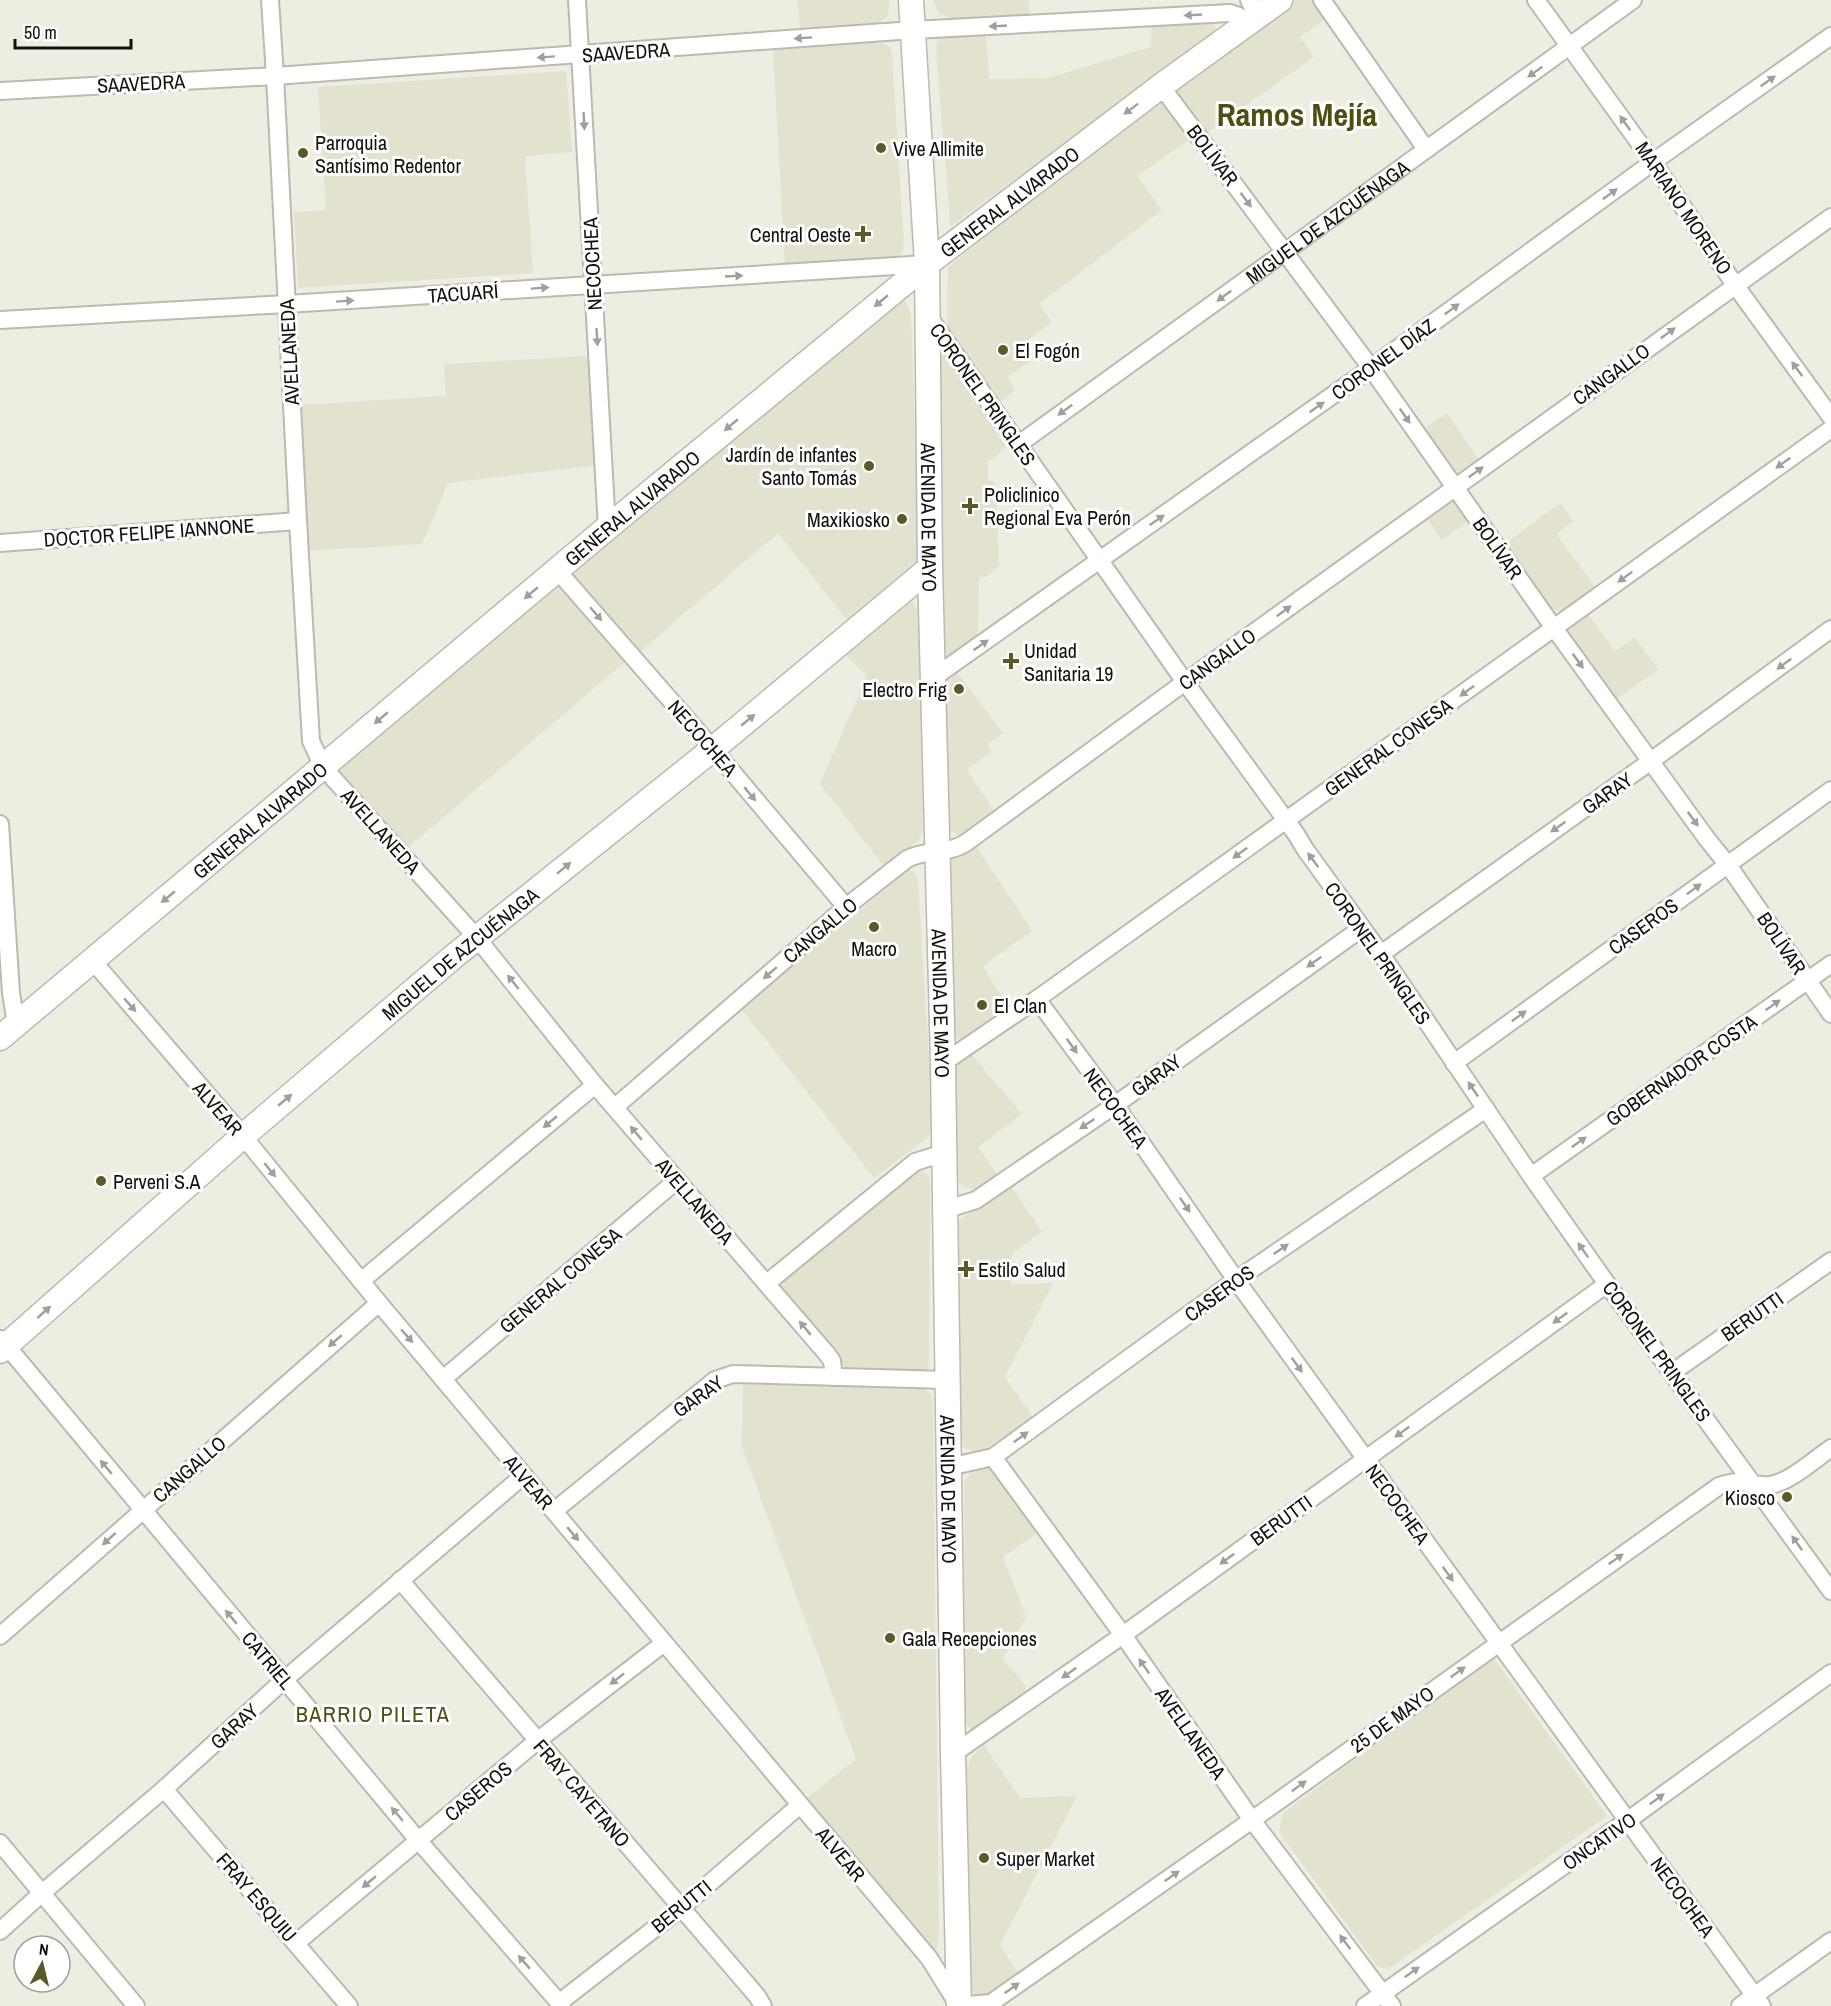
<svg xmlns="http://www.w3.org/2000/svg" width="1831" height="2006" font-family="'Archivo Narrow',sans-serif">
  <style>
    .built { fill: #e2e2ce }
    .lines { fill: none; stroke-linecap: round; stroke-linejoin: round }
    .street-casing { stroke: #babbaf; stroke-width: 20 }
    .secondary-casing { stroke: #babbaf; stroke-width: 27 }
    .street { stroke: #fff; stroke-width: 16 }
    .secondary { stroke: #fff; stroke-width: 24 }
    .oneway { fill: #9f9f9e }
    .poi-dot { fill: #5b5a27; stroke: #fff; stroke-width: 2 }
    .labels { text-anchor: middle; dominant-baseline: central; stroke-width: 6; stroke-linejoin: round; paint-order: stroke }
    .street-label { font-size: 20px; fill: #10100c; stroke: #fff }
    .poi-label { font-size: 20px; fill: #10100c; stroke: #fff; text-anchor: start }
    .quarter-label { font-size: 22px; letter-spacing: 1.5px; fill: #4f4e10; stroke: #fff }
    .town-label { font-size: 32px; font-weight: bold; fill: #4f4e10; stroke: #fff }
  </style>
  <rect width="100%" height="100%" fill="#edeee1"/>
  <path class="built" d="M 798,0 L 889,0 L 889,11 L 886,18 L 879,23 L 800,29 Z
    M 933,0 L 1029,0 L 1029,15 L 952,18 L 938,14 Z
    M 1288,0 L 1313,0 L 1325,19 L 1300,37 L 1314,57 L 1205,134 L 1178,97 L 1175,89 Z
    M 1211,22 L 1216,28 L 1215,35 L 951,226 L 951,231 L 936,50 L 938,37 L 985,32 L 990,79 L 1048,78 L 1151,47 L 1152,23 Z
    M 878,40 L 889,46 L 892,53 L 904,244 L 903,251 L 897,257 L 887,261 L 785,265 L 773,48 Z
    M 566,71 L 572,152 L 525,156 L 533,273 L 298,288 L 294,212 L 326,210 L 318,87 Z
    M 1162,98 L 1193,137 L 1137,176 L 1162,210 L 1039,304 L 1052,322 L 1024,343 L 1035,358 L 1008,377 L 1015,391 L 993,407 L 951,339 L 947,326 L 948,267 L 1154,100 Z
    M 897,298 L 903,300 L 907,304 L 911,314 L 919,556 L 911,577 L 851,625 L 778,533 L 635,656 L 572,579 L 571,573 Z
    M 938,350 L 942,350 L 944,352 L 1006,447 L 991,460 L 988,460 L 988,481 L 994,481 L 996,486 L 999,565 L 986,577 L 979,577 L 977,643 L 950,657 L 945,656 L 942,652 Z
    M 591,356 L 599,465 L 448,483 L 422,544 L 306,551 L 297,405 L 446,396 L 444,364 Z
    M 1447,413 L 1480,462 L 1466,472 L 1453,471 L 1424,429 Z
    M 1451,501 L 1456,502 L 1470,520 L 1442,540 L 1426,517 L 1447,502 Z
    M 1560,503 L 1573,521 L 1556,534 L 1597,589 L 1570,609 L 1558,611 L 1552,609 L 1504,544 Z
    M 559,585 L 566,588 L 627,660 L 404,851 L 341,777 L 340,769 L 343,761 L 551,586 Z
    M 904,601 L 912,601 L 919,610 L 923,829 L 919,840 L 884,866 L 820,784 L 867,676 L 842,651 Z
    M 1587,613 L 1615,651 L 1635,637 L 1658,670 L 1616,699 L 1568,631 L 1571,625 Z
    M 957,672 L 1003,733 L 987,744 L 992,751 L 967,770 L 994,811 L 961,835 L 958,835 L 949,831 L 944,690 L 947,682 Z
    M 975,845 L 1032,931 L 983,966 L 1009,1008 L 966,1038 L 959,1039 L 953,1037 L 949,864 L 956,856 Z
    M 909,870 L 914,872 L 918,879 L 933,1123 L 929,1137 L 874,1178 L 741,1008 Z
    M 971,1054 L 1022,1114 L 978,1147 L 999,1177 L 979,1188 L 971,1189 L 964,1187 L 958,1181 L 955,1173 L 953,1068 Z
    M 921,1170 L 929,1176 L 930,1186 L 929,1363 L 927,1370 L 920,1376 L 849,1372 L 781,1287 L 781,1276 L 911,1172 Z
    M 1010,1185 L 1042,1231 L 1012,1254 L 1011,1284 L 1053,1283 L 1005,1377 L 1033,1417 L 983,1450 L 972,1451 L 963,1447 L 959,1440 L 956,1227 L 961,1219 Z
    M 743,1384 L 923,1389 L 931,1394 L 933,1406 L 939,1935 L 937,1949 L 927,1949 L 803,1801 L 856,1759 L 742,1447 Z
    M 982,1469 L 989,1469 L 993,1471 L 1038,1533 L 1003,1557 L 1026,1617 L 1003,1659 L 1025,1685 L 1027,1692 L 976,1729 L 970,1729 L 965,1722 L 964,1481 L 971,1473 Z
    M 1493,1657 L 1607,1816 L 1388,1969 L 1377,1966 L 1279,1832 L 1283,1813 Z
    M 984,1745 L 1020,1798 L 1077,1796 L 1000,1945 L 1021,1977 L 981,1999 L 975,1995 L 970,1987 L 969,1973 L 966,1768 L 973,1755 Z"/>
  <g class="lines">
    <defs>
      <g id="street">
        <path d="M 270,0 L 275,76 L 298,521 L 311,741 L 323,767 L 477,938 L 595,1085 L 827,1354 L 832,1361 L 834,1377"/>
        <path d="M 577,0 L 607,528"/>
        <path d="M 1249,0 L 1257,16"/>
        <path d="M 1322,0 L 1426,149"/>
        <path d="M 1536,0 L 1653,162 L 1735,285 L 1831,417"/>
        <path d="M 1161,86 L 1371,368 L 1554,628 L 1707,839 L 1728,865 L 1831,1014"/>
        <path d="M 0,91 L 275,76 L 913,30 L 1230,13 L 1239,16 L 1244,26"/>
        <path d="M 927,314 L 1185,682 L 1296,834 L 1305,849 L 1381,954 L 1531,1176 L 1607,1284 L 1831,1591"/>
        <path d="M 0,320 L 287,304 L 927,264"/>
        <path id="s1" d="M 1019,444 L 1633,0"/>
        <path d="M 0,543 L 298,521"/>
        <path d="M 557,570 L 713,749 L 846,907"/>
        <path d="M 933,678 L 1371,368 L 1653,162 L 1831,36"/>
        <path d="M 0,824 L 11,993 L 16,1024"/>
        <path d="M 1381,954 L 1651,761 L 1831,629"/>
        <path d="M 92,960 L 243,1136 L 379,1303 L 929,1958 L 957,2003"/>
        <path d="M 1037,999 L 1115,1105 L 1236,1280 L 1762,2006"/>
        <path d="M 943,1063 L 1037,999 L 1831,429"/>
        <path d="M 1454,1063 L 1831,790"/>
        <path d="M 615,1107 L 846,907 L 907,859 C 928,848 946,856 967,842 L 1185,682 L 1831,217"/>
        <path d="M 1531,1176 L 1831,964"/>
        <path d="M 944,1210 L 976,1200 L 1115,1105 L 1362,928"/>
        <path d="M 361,1281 L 595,1085"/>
        <path d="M 767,1283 L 915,1162 L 944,1153"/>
        <path d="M 1,1339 L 418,1840 L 562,2006"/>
        <path d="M 1673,1372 L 1831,1261"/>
        <path d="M 443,1379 L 676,1181"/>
        <path d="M 993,1457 L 1123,1635 L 1252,1820 L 1392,2006"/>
        <path d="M 949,1467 L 993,1457 L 1236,1280 L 1486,1109"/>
        <path d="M 554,1511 L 715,1380 L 733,1374 L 947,1380"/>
        <path d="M 400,1580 L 757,1996 L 763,2006"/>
        <path d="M 0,1636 L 379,1303"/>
        <path d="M 953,1754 L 1123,1635 L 1607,1284"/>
        <path d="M 164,1789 L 349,2006"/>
        <path d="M 0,1843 L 136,2006"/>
        <path d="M 0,1931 L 42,1893 L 164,1789 L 284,1680 L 523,1476"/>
        <path d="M 296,1943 L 537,1741 L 664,1643"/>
        <path d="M 560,2002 L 681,1908 L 800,1805"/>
        <path d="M 956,2006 L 991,2003 L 1252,1820 L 1719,1486 C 1743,1477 1750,1487 1770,1485 C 1790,1482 1815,1459 1831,1448"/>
        <path d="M 1365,2006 L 1627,1821 L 1831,1673"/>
        <path d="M 1740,2006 L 1831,1941"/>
      </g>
      <g id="secondary">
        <path id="s2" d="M 911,0 L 927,264 L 930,568 L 943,1063 L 953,1754 L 959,2006"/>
        <path id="s3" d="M 0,1038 L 607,528 L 927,264 L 1161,86 L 1280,0"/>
        <path id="s4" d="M 0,1351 L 243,1136 L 453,957 L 713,749 L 930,568"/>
      </g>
    </defs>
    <use href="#street" class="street-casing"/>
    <use href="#secondary" class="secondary-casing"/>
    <use href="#street" class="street"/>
    <use href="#secondary" class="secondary"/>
  </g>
  <defs><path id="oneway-solid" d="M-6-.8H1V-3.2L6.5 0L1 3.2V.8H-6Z" transform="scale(1.5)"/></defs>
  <g class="oneway">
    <use href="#oneway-solid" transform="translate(1193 15) rotate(177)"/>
    <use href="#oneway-solid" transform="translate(998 26) rotate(177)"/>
    <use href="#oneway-solid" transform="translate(803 38) rotate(176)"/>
    <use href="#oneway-solid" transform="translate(546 57) rotate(176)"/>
    <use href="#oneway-solid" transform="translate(1535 72) rotate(145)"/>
    <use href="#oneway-solid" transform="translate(1768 81) rotate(-35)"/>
    <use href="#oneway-solid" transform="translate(1131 109) rotate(143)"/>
    <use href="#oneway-solid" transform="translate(584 121) rotate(87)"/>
    <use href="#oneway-solid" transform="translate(1625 123) rotate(-126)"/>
    <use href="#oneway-solid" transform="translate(1610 194) rotate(-36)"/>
    <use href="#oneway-solid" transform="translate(1246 200) rotate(53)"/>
    <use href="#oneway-solid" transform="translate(734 276) rotate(-3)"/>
    <use href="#oneway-solid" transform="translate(540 288) rotate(-4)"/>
    <use href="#oneway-solid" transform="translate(1224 296) rotate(144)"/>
    <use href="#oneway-solid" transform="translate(345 301) rotate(-4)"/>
    <use href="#oneway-solid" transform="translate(881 301) rotate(140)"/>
    <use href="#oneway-solid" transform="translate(1452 309) rotate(-36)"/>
    <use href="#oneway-solid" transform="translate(1668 333) rotate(-36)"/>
    <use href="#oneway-solid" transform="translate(597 337) rotate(87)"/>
    <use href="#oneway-solid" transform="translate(1797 369) rotate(-126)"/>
    <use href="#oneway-solid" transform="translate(1317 407) rotate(-35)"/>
    <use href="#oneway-solid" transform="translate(1065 410) rotate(144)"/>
    <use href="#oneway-solid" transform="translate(1405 416) rotate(55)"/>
    <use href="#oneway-solid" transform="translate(731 425) rotate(140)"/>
    <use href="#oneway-solid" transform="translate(1783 463) rotate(144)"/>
    <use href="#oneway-solid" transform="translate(1476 472) rotate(-36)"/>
    <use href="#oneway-solid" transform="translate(1157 520) rotate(-35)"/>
    <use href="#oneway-solid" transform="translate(1625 577) rotate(144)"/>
    <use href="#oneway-solid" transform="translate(531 593) rotate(140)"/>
    <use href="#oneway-solid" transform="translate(1284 611) rotate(-36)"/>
    <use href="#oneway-solid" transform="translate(596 614) rotate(49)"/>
    <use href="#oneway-solid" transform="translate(981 645) rotate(-35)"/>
    <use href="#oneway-solid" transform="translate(1578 661) rotate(54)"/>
    <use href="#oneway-solid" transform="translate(1784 664) rotate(144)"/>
    <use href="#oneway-solid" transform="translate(1467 691) rotate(144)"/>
    <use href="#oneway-solid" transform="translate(381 718) rotate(140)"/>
    <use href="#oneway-solid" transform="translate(748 720) rotate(-40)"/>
    <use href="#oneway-solid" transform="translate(750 794) rotate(50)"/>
    <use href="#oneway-solid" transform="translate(1693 819) rotate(54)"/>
    <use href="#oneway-solid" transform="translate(1558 827) rotate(145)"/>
    <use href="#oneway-solid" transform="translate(1240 853) rotate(144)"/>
    <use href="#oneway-solid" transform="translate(1313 860) rotate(-126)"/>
    <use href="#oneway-solid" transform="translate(564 868) rotate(-39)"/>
    <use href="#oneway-solid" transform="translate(1694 889) rotate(-36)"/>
    <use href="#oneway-solid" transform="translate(168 897) rotate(140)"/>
    <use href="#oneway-solid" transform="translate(1314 962) rotate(144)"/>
    <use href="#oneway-solid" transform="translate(770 973) rotate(139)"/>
    <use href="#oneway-solid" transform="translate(513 982) rotate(-129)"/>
    <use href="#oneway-solid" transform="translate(130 1005) rotate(49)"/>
    <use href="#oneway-solid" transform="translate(1773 1005) rotate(-35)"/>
    <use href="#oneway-solid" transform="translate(1519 1016) rotate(-36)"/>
    <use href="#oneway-solid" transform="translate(1072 1046) rotate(54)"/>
    <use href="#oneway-solid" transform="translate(1473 1089) rotate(-124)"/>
    <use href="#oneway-solid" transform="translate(285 1100) rotate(-40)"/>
    <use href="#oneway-solid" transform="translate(550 1122) rotate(140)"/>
    <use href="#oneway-solid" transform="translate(1087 1124) rotate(146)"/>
    <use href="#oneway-solid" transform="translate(636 1133) rotate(-130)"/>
    <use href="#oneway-solid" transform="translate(1579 1142) rotate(-35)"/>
    <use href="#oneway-solid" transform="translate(270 1170) rotate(51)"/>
    <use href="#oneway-solid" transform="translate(1185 1205) rotate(55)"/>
    <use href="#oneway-solid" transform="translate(1281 1249) rotate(-34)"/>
    <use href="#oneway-solid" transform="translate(1583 1250) rotate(-125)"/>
    <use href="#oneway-solid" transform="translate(44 1312) rotate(-42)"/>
    <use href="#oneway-solid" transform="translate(1560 1318) rotate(144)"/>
    <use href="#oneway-solid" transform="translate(805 1328) rotate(-130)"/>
    <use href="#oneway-solid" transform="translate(407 1336) rotate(49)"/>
    <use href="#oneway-solid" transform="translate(335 1341) rotate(139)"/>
    <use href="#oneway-solid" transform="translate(1297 1365) rotate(54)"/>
    <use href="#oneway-solid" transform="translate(1402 1432) rotate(144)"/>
    <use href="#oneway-solid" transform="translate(1021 1437) rotate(-36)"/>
    <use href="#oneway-solid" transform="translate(106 1467) rotate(-130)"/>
    <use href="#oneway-solid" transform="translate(573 1534) rotate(50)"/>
    <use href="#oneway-solid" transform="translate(109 1539) rotate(138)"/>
    <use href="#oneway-solid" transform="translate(1797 1543) rotate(-125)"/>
    <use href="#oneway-solid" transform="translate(1227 1559) rotate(144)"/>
    <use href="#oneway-solid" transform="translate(1616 1559) rotate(-35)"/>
    <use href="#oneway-solid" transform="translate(1448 1574) rotate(54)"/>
    <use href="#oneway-solid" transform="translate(231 1617) rotate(-130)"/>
    <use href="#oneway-solid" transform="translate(1144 1666) rotate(-125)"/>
    <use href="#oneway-solid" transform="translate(1458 1672) rotate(-36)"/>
    <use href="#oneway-solid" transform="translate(1069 1673) rotate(145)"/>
    <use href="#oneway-solid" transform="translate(617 1679) rotate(142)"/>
    <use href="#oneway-solid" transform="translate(1299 1786) rotate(-36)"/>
    <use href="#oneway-solid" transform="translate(1657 1799) rotate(-36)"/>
    <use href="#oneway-solid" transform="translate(397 1814) rotate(-130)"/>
    <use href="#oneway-solid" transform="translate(1172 1876) rotate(-35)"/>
    <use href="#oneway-solid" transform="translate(369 1882) rotate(140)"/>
    <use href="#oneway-solid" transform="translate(1345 1942) rotate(-127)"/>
    <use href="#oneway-solid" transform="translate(524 1962) rotate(-131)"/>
    <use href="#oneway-solid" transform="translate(1412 1972) rotate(-35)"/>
    <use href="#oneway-solid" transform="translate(1012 1988) rotate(-35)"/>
  </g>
  <g class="poi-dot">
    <circle cx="881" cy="148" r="6"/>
    <circle cx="303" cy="153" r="6"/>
    <path d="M860 225h6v6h6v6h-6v6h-6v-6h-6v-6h6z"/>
    <circle cx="1003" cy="350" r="6"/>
    <circle cx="869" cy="466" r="6"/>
    <path d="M967 497h6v6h6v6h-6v6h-6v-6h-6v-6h6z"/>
    <circle cx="902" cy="519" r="6"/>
    <path d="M1008 652h6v6h6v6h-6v6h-6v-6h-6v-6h6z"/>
    <circle cx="959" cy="689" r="6"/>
    <circle cx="874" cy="927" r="6"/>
    <circle cx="982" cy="1005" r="6"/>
    <circle cx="101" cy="1181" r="6"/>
    <path d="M963 1260h6v6h6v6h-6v6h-6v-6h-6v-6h6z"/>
    <circle cx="1787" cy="1497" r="6"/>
    <circle cx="890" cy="1638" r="6"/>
    <circle cx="984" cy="1858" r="6"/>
  </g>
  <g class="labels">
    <g class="street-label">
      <text transform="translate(626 52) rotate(-4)">SAAVEDRA</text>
      <text transform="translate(141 83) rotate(-3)">SAAVEDRA</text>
      <text transform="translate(1213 155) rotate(53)">BOLÍVAR</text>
      <text stroke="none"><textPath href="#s3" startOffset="1311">GENERAL ALVARADO</textPath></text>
      <text transform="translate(1684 208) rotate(56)">MARIANO MORENO</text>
      <text stroke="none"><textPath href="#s1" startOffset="380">MIGUEL DE AZCUÉNAGA</textPath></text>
      <text transform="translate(592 264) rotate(-93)">NECOCHEA</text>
      <text transform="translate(463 293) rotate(-4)">TACUARÍ</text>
      <text transform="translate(289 352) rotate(-93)">AVELLANEDA</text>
      <text transform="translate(1383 359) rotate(-36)">CORONEL DÍAZ</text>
      <text transform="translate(1611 374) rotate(-36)">CANGALLO</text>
      <text transform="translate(983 394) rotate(55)">CORONEL PRINGLES</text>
      <text stroke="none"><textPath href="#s3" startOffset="825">GENERAL ALVARADO</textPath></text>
      <text stroke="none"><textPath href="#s2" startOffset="518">AVENIDA DE MAYO</textPath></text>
      <text transform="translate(149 532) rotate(-4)">DOCTOR FELIPE IANNONE</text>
      <text transform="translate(1498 548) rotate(55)">BOLÍVAR</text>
      <text transform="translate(1217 659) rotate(-36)">CANGALLO</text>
      <text transform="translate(703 738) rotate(49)">NECOCHEA</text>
      <text transform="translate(1388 747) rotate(-36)">GENERAL CONESA</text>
      <text transform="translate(1607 793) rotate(-35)">GARAY</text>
      <text stroke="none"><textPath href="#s3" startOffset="339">GENERAL ALVARADO</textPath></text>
      <text transform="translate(381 831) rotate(48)">AVELLANEDA</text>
      <text transform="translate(1643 926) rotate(-36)">CASEROS</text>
      <text transform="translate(820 930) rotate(-40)">CANGALLO</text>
      <text transform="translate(1782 943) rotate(56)">BOLÍVAR</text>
      <text stroke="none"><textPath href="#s4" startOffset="608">MIGUEL DE AZCUÉNAGA</textPath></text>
      <text transform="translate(1378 953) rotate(55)">CORONEL PRINGLES</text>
      <text stroke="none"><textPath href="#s2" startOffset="1004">AVENIDA DE MAYO</textPath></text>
      <text transform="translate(1681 1070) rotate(-35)">GOBERNADOR COSTA</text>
      <text transform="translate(1156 1075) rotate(-36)">GARAY</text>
      <text transform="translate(218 1108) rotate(49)">ALVEAR</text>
      <text transform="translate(1116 1108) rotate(54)">NECOCHEA</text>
      <text transform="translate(695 1201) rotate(49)">AVELLANEDA</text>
      <text transform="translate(560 1280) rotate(-40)">GENERAL CONESA</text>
      <text transform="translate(1219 1293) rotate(-36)">CASEROS</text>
      <text transform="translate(1752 1316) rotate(-35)">BERUTTI</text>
      <text transform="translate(1657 1351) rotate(54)">CORONEL PRINGLES</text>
      <text transform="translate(698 1396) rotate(-35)">GARAY</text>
      <text transform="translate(189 1469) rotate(-41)">CANGALLO</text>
      <text transform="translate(529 1482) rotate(50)">ALVEAR</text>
      <text stroke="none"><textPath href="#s2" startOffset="1490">AVENIDA DE MAYO</textPath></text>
      <text transform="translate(1398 1504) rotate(54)">NECOCHEA</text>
      <text transform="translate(1281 1520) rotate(-36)">BERUTTI</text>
      <text transform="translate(268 1660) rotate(50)">CATRIEL</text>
      <text transform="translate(1392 1719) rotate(-36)">25 DE MAYO</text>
      <text transform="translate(234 1726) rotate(-42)">GARAY</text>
      <text transform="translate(1191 1733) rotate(55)">AVELLANEDA</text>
      <text transform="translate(478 1791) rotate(-40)">CASEROS</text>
      <text transform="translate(582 1793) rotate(49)">FRAY CAYETANO</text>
      <text transform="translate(1599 1841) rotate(-35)">ONCATIVO</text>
      <text transform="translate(841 1854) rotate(50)">ALVEAR</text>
      <text transform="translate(257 1897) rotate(49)">FRAY ESQUIU</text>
      <text transform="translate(1683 1897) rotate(54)">NECOCHEA</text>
      <text transform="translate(681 1906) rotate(-39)">BERUTTI</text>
    </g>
    <g class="poi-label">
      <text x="315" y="142">Parroquia<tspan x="315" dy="23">Santísimo Redentor</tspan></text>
      <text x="893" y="148">Vive Allimite</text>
      <text x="851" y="234" text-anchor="end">Central Oeste</text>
      <text x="1015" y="350">El Fogón</text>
      <text x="857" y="454" text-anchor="end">Jardín de infantes<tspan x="857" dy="23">Santo Tomás</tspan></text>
      <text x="984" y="494">Policlinico<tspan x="984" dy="23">Regional Eva Perón</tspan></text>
      <text x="890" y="519" text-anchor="end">Maxikiosko</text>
      <text x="1024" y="650">Unidad<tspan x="1024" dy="23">Sanitaria 19</tspan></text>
      <text x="947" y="689" text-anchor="end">Electro Frig</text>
      <text x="874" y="948" text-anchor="middle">Macro</text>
      <text x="994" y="1005">El Clan</text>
      <text x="113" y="1181">Perveni S.A</text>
      <text x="978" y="1269">Estilo Salud</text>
      <text x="1775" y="1497" text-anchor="end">Kiosco</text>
      <text x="902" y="1638">Gala Recepciones</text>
      <text x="996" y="1858">Super Market</text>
    </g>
    <g class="quarter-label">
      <text x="373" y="1714">BARRIO PILETA</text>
    </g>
    <g class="town-label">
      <text x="1297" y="114">Ramos Mejía</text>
    </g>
  </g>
  <g transform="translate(42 1964) rotate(7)"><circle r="28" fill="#ffffff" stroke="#9f9f9e" stroke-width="1.5"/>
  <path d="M0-4.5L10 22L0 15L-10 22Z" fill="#5b5a27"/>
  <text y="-9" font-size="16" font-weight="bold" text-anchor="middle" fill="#10100c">N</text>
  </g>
  <path d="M15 39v9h116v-9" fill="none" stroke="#10100c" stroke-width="3"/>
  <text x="24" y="39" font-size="18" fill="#10100c" stroke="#ffffff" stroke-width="4.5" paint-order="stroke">50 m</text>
</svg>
